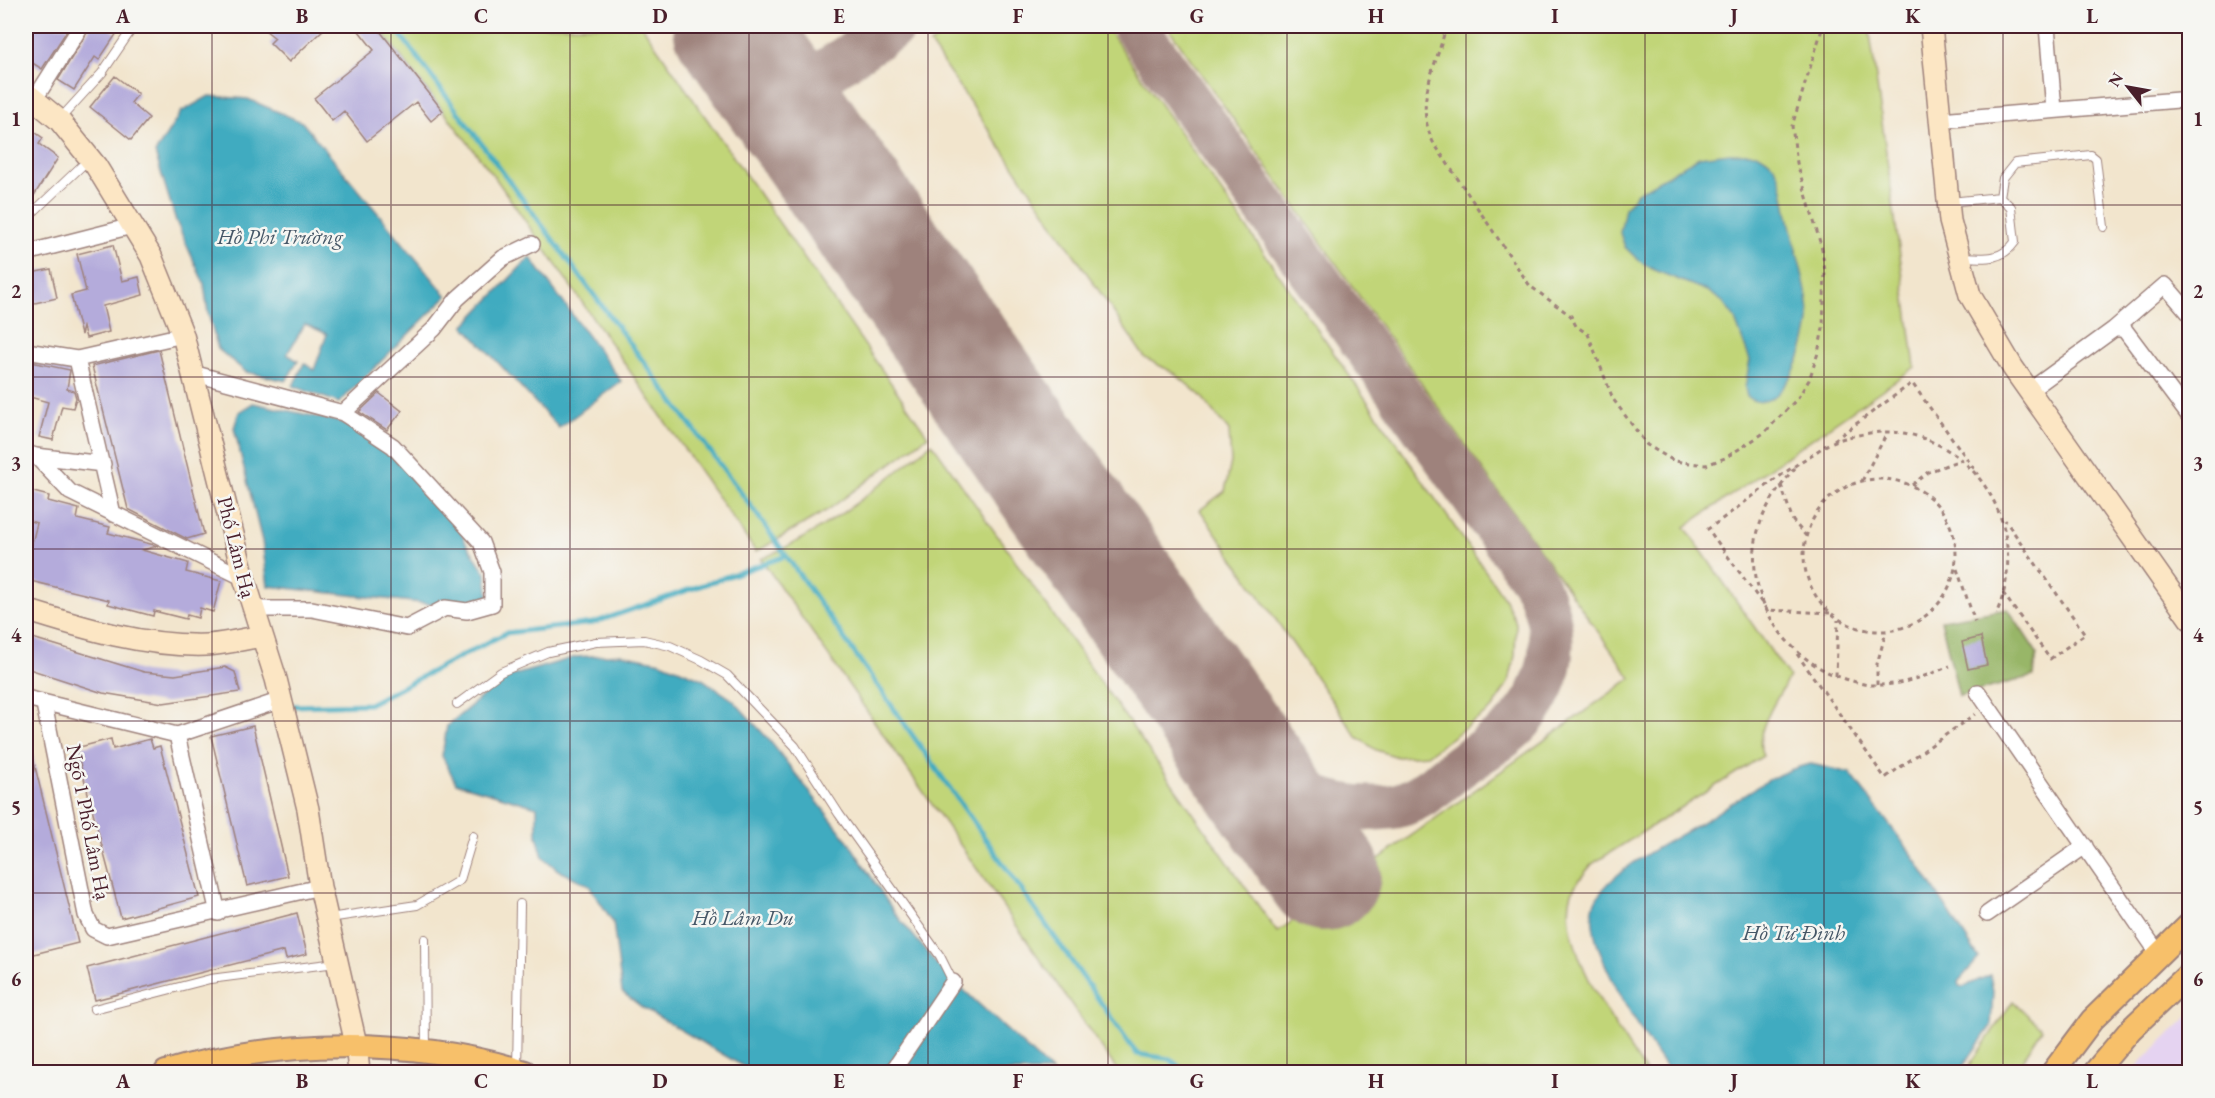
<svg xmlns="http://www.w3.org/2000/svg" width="2215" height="1098" font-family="'EB Garamond',serif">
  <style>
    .built { fill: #e5d3f1 }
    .green { fill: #c1d578; stroke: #867a52; stroke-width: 1.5 }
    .forest { fill: #98b668; stroke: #716a4a; stroke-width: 1.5 }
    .water { fill: #41abc0; stroke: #466576; stroke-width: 1.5 }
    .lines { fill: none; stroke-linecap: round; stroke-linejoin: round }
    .stream { stroke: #41abc0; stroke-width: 5 }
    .taxiway { stroke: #9e827c; stroke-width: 45 }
    .runway { stroke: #9e827c; stroke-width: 114 }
    .building { fill: #b4abdb }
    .lane-casing { stroke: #9e827c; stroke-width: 10 }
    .street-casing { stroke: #9e827c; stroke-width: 18 }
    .secondary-casing { stroke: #9e827c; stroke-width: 24 }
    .primary-casing { stroke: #9e827c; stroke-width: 26 }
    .path { stroke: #9e827c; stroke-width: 3; stroke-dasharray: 4.5 4.5; stroke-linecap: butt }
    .lane { stroke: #fff; stroke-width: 8 }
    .street { stroke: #fff; stroke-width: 15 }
    .secondary { stroke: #fce6c4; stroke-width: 21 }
    .primary { stroke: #f7c06b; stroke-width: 22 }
    .grid { fill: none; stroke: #4a1f2b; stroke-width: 1.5; stroke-opacity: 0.55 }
    .labels { text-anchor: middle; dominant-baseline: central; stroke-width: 5; stroke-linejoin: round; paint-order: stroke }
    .street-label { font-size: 21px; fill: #4a1f2b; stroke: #f6f6f2 }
    .water-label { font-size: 22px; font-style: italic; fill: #465767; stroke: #f6f6f2 }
    .neatline { fill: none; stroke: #4a1f2b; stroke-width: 2 }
    .grid-label { font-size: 20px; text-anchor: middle; font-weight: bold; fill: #4a1f2b }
  </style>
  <rect width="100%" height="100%" fill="#f6f6f2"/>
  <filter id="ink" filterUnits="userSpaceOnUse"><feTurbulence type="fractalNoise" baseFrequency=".0167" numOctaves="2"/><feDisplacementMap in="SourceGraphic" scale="12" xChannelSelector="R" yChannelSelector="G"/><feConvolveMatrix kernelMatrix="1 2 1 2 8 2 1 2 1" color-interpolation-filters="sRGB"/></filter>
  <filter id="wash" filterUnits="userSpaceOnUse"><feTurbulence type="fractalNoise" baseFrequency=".008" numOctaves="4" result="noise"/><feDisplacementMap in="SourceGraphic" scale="24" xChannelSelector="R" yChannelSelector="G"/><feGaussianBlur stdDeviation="1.35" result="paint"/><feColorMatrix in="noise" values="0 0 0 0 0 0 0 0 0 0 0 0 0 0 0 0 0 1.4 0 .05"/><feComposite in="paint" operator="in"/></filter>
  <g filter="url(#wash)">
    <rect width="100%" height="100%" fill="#f2e5cd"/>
    <path class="built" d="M 2189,1016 L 2189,1072 L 2132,1072 L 2143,1060 Z"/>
    <path class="green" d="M 377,26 L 642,26 L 928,436 L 829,509 L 756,552 L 494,176 Z
      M 956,26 L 1106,26 L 1505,599 L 1516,623 L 1515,656 L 1509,681 L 1493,708 L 1427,755 L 1398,757 L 1376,750 L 1357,737 L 1200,510 L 1225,491 L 1231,462 L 1229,431 L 1201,396 L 1174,373 L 1145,358 L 930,44 Z
      M 1167,26 L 1869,26 L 1915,367 L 1685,527 L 1789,677 C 1778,699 1752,732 1763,756 L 1592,864 C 1586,872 1577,881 1573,890 C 1553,941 1619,1032 1646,1072 L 1121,1072 L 1117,1070 L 761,559 C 824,532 879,487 932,443 L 1277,932 L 1631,678 Z
      M 2013,1001 L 2042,1029 L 2015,1072 L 1965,1072 Z"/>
    <path class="forest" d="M 2008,609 L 2037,653 L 2034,676 L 1959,696 L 1941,620 Z"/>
    <path class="water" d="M 209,96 L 248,99 L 302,122 L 447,296 L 339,403 L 293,386 L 304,363 L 314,370 L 327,334 L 305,324 L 287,354 L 298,361 L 286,381 L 246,372 L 218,349 L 208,313 L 204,284 L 176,221 L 155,153 L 181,112 Z
      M 1730,153 L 1757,153 C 1764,157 1773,162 1777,171 C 1784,185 1785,204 1789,220 C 1795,251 1807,282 1809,313 C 1811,340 1782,422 1747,397 L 1745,388 L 1750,360 L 1734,317 L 1723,302 L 1707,291 L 1654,270 L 1638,260 L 1625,247 L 1620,233 L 1625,208 L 1637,193 L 1699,157 Z
      M 530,257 L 621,381 L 559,428 L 464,326 Z
      M 253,403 L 359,426 L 386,442 L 458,525 L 466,543 L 486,573 L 489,598 L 466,608 L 268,586 L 262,541 L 234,428 L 239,412 Z
      M 621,654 L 661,662 L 702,679 L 733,700 L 770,741 L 848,841 L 894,912 L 940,968 L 1052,1072 L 753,1072 L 643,1008 L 622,992 L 613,922 L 589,885 L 558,870 L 543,857 L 537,836 L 537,807 L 456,783 L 442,756 L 447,726 L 504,678 L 576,657 Z
      M 1811,764 L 1850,773 L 1911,853 L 1979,958 L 1958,982 L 1959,986 L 1963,987 L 1990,975 L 1993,991 L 1991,1026 L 1959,1072 L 1669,1072 C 1647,1040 1576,938 1596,900 C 1613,868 1668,843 1699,824 C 1731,805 1774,770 1811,764 Z"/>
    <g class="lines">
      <path class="stream" d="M 394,26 L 756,513 L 1137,1054 L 1170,1059 L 1185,1072
        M 291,706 L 369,704 L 506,633 L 593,623 L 786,556"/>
      <path class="taxiway" d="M 1135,26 L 1529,574 C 1560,621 1559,676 1521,720 C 1506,738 1479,752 1460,766 C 1439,782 1417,804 1390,807 C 1330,814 1291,789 1243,758
        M 782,101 L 894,26"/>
      <path class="runway" d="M 730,26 L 1324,874"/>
    </g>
    <g id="blocks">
      <path class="building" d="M 26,26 L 70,26 L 42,69 L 26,59 Z
        M 91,26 L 106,26 L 117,33 L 99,60 L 95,57 L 74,90 L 58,80 Z
        M 260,26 L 327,26 L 289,62 L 270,43 L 275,38 Z
        M 355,26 L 376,26 L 443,111 L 431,121 L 416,102 L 367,141 L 344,111 L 332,121 L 314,98 L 374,50 Z
        M 115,76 L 138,94 L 131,103 L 149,118 L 131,140 L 90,107 Z
        M 26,126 L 43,138 L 39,144 L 58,158 L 26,208 Z
        M 113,245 L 122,281 L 139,277 L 143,295 L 103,306 L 109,332 L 86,338 L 83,327 L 81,335 L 71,295 L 86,291 L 77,254 Z
        M 51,269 L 57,298 L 26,305 L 26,274 Z
        M 159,350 L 204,534 L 187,539 L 128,509 L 92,366 Z
        M 26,361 L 70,370 L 67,389 L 74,391 L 76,398 L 73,408 L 62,406 L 53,440 L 39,437 L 48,402 L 26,396 Z
        M 379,393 L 402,411 L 387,430 L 359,412 Z
        M 26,490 L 49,496 L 48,501 L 79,509 L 77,519 L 110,527 L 108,533 L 158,546 L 142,550 L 188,563 L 186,572 L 221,581 L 213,612 L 200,608 L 198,618 L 187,615 L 186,619 L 154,611 L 153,616 L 108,604 L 109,600 L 26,580 L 26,568 L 37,523 L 26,520 Z
        M 26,636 L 144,672 L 175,675 L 225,667 L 235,672 L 240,692 L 163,703 L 103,693 L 26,668 Z
        M 1981,637 L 1987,665 L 1968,669 L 1962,642 Z
        M 253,726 L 288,876 L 247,886 L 211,736 Z
        M 111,739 L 113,749 L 150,739 L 153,748 L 160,746 L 199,897 L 121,918 L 76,748 Z
        M 31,750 L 78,943 L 26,956 L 26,751 Z
        M 297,913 L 307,954 L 286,959 L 284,951 L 95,1000 L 87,968 Z"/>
    </g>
  </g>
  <g filter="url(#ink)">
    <use href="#blocks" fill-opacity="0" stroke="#9e827c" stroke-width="1.5"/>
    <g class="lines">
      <defs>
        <path id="lane" d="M 60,119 L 102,73 L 134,26
          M 2000,197 L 2003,178 L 2015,163 L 2091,155 L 2096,159 L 2104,227
          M 1950,202 L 2000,197 L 2011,207 L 2015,242 C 2002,261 1983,258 1963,257
          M 26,219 L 89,159
          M 457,704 L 501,672 L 548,652 L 596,642 L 644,640 L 670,646 L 701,660 L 727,675 L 795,746 L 839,814 L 940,956 L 953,982
          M 329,918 L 417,905 L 460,880 L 473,836
          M 425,939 L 426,1050
          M 94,1009 L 210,979 L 336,963
          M 517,1069 L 520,904"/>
        <path id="street" d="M 2047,26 L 2054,110
          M 26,113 L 81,26
          M 1940,120 L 2190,99
          M 26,253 L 132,226
          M 2114,329 L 2165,285 L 2190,314
          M 26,351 L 77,359 L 183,335
          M 77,359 L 113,514
          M 192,373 L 343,413 L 393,446 L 481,542 L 492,572 L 492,604 L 467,611 L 445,608 L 407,628 L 312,609 L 253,609
          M 2029,391 L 2114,329 L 2124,329 L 2190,417
          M 343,413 L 434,329 L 457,299 L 503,258 L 532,244
          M 26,453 L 36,456 L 70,492 L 244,578
          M 36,456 L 103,464
          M 1978,692 L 2158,953
          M 26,698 L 177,735 L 281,700
          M 44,704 L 86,915 L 93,929 L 107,936 L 320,887
          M 177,735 L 218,913
          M 1987,914 L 2085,846
          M 892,1072 L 953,982"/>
        <path id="secondary" d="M 1931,26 L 1950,221 L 1970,295 L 2013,368 L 2190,619
          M 26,93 L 59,120 L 96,166 L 151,256 L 183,335 L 244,578 L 276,679 L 308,809 L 320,887 L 356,1044 L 359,1072
          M 26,610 C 83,628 146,647 207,645 C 226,644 244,639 262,636"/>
        <path id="primary" d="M 166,1072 C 280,1038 411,1037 525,1072
          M 2053,1072 L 2092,1020 L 2190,924
          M 2095,1072 L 2131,1029 L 2190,973"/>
      </defs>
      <use href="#lane" class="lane-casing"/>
      <use href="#street" class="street-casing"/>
      <use href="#secondary" class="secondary-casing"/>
      <use href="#primary" class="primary-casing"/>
      <path class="path" d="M 1446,26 C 1437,67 1413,100 1433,142 L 1530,286 L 1571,316 L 1576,326 L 1588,334 L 1613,399 L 1647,445 L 1674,461 L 1706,465 L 1725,458 L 1764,433 L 1797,399 L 1809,380 L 1818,353 L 1823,328 L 1825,271 L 1822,249 L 1797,163 L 1792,126 L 1823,26
        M 1834,440 L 1912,383 L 1978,474
        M 1795,468 C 1778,489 1763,508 1757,535 C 1743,599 1789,664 1849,680 C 1856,682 1864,685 1871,685 C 1900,686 1924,677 1950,666
        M1804 555a76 76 0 1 1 152 0a76 76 0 1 1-152 0Z
        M 1862,481 L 1887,433
        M 1781,485 L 1793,521 L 1806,536
        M 1912,485 L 1928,472 L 1960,460
        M 1957,569 L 1975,622
        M 2003,593 L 2050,659 L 2085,634 L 2005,520
        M 1830,613 L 1767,610 L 1708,529 C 1742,505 1774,479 1808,457 C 1817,452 1826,444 1835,441 C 1860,433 1890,428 1916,436 C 1992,458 2028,544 1996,614
        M 1797,654 L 1885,778 L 1975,714
        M 1836,676 L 1838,620
        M 1877,685 L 1877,664 L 1886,632"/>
      <use href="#lane" class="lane"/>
      <use href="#street" class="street"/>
      <use href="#secondary" class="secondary"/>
      <use href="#primary" class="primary"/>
    </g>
  </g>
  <path class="grid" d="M 212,26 L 212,1072M 391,26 L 391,1072M 570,26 L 570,1072M 749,26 L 749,1072M 928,26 L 928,1072M 1108,26 L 1108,1072M 1287,26 L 1287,1072M 1466,26 L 1466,1072M 1645,26 L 1645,1072M 1824,26 L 1824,1072M 2003,26 L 2003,1072M 26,205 L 2190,205M 26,377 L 2190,377M 26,549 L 2190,549M 26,721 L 2190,721M 26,893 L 2190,893"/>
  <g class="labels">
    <g class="street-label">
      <text transform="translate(237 547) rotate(76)">Phố Lâm Hạ</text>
      <text transform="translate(89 822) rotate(79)">Ngõ 1 Phố Lâm Hạ</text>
    </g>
    <g class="water-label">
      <text x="280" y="236">Hồ Phi Trường</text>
      <text x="743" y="917">Hồ Lâm Du</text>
      <text x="1794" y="932">Hồ Tư Đình</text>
    </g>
  </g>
  <rect width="2215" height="1098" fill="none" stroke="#f6f6f2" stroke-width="66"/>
  <g transform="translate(2128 87) rotate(301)" stroke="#f6f6f2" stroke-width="4.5" paint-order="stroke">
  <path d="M0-4.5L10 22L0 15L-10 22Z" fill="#4a1f2b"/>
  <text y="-9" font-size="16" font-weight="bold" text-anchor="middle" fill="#4a1f2b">N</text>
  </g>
  <rect x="33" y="33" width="2149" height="1032" class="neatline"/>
  <g class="grid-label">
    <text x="123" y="23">A</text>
    <text x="302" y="23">B</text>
    <text x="481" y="23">C</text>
    <text x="660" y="23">D</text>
    <text x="839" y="23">E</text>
    <text x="1018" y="23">F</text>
    <text x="1197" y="23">G</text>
    <text x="1376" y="23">H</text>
    <text x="1555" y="23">I</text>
    <text x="1734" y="23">J</text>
    <text x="1913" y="23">K</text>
    <text x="2092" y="23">L</text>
    <text x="16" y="126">1</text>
    <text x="2198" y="126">1</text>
    <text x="16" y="298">2</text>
    <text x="2198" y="298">2</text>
    <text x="16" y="470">3</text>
    <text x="2198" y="470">3</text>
    <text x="16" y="642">4</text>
    <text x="2198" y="642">4</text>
    <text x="16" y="814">5</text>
    <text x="2198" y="814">5</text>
    <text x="16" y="986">6</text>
    <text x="2198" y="986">6</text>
    <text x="123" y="1088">A</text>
    <text x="302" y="1088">B</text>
    <text x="481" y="1088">C</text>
    <text x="660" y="1088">D</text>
    <text x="839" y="1088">E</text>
    <text x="1018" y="1088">F</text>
    <text x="1197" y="1088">G</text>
    <text x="1376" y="1088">H</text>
    <text x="1555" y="1088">I</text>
    <text x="1734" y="1088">J</text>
    <text x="1913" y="1088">K</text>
    <text x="2092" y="1088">L</text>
  </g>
</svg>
